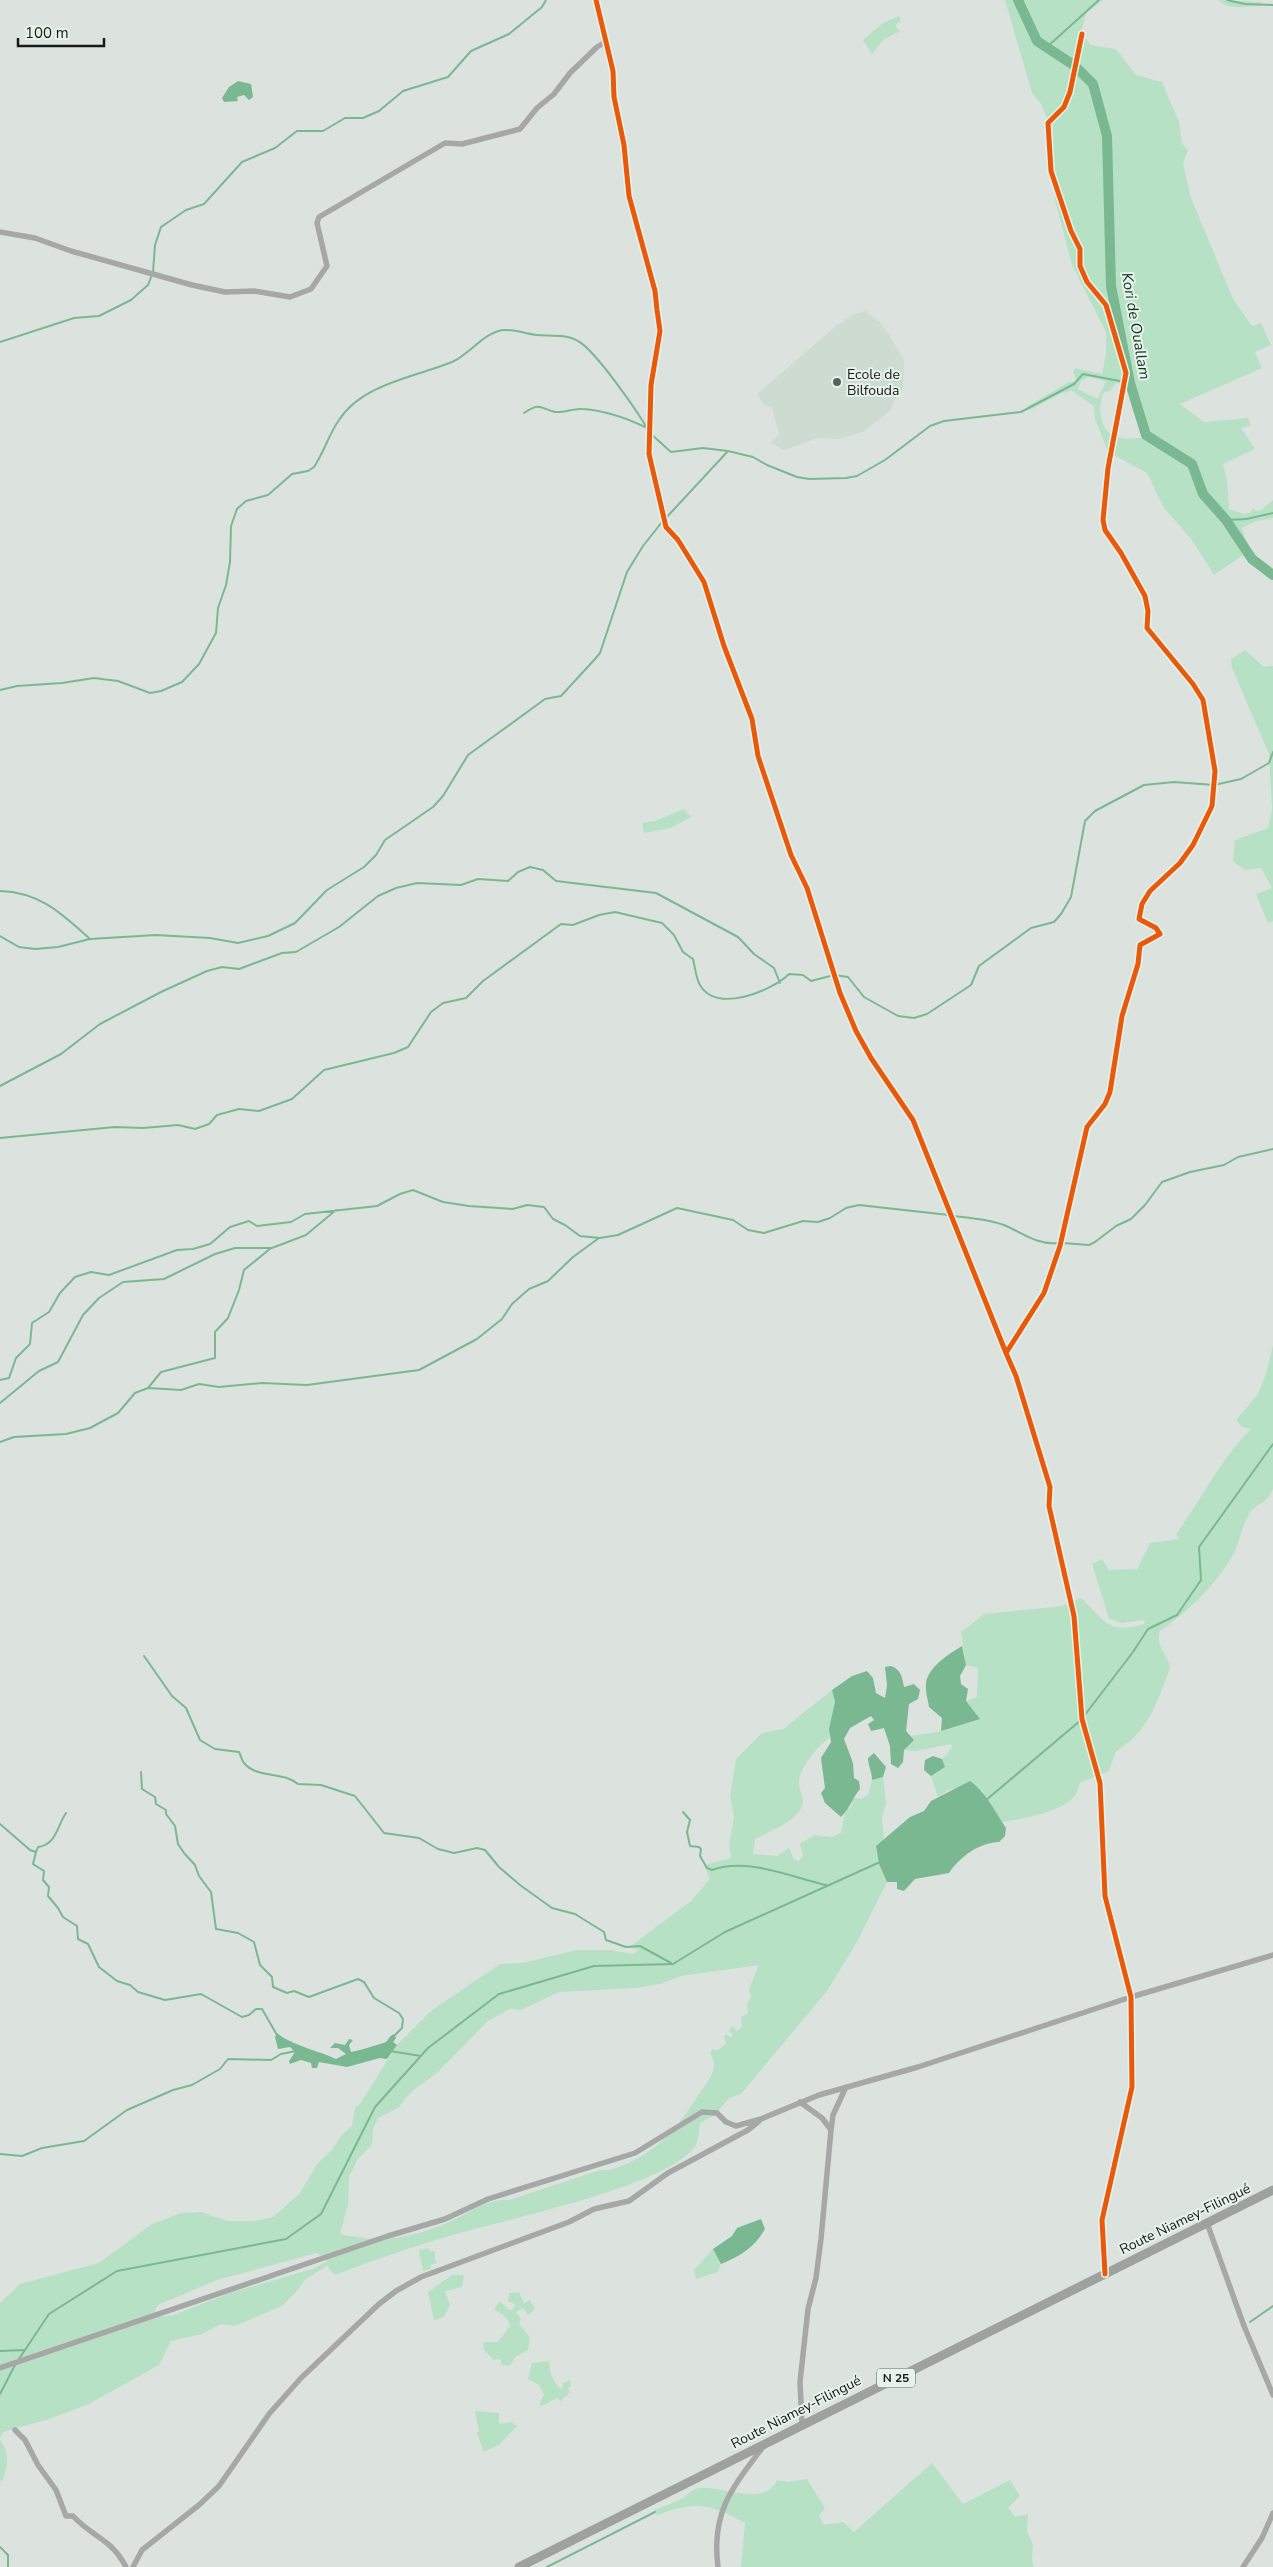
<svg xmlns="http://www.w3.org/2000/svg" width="1273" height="2567" font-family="'Nunito Sans',sans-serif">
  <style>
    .built { fill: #cddbd1 }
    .green { fill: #b7e1c5; fill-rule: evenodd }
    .water { fill: #7ab892 }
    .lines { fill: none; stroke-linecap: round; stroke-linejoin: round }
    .stream { stroke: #7ab892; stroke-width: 2 }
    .river { stroke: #7ab892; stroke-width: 10 }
    .minor { stroke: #a6a8a7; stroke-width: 5.5 }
    .primary { stroke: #9da29e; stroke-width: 9 }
    .cycleway-casing { stroke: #e7f3ea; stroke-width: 8 }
    .cycleway { stroke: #e8590c; stroke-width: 5 }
    .poi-dot { fill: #5b605d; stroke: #e7f3ea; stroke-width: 2 }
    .labels { text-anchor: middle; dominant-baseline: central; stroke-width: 4; stroke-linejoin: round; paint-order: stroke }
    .shield { fill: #e7f3ea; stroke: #555b56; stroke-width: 1 }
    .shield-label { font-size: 12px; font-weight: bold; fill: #161a17 }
    .poi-label { font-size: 14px; fill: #161a17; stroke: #e7f3ea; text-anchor: start }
    .street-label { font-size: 14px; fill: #161a17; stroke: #e7f3ea }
    .water-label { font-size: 15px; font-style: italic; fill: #103520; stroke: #e7f3ea }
  </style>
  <rect width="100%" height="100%" fill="#dce3de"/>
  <path class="built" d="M 865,311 L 880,322 L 890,336 L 904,360 L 903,389 L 897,395 L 890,411 L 863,432 L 839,439 L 818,438 L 784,450 L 771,443 L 779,434 L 772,408 L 763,404 L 757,394 L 836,326 L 854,314 Z"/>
  <path class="green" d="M 1005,0 L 1103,0 L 1086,13 L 1081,33 L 1091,45 L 1116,49 L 1136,75 L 1162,82 L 1179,122 L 1182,144 L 1188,150 L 1183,163 L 1191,198 L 1233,299 L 1252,326 L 1261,323 L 1271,345 L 1255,352 L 1262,368 L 1180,404 L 1204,422 L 1248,418 L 1251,425 L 1241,428 L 1255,449 L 1223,464 L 1227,480 L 1229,509 L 1244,514 L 1250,513 L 1253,508 L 1256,511 L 1261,510 L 1273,500 L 1273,518 L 1256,521 L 1242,528 C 1248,548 1256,559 1273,571 L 1273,579 L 1246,553 L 1214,575 L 1192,540 L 1164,508 L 1147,473 L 1108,452 L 1095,419 L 1094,406 L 1072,391 L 1062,393 L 1030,410 L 1028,406 L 1069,382 L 1074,382 L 1076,379 L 1073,372 L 1075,368 L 1102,374 L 1106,354 L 1106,332 L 1072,265 L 1055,200 L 1051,128 L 1041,104 L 1032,93 ZM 1088,377 L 1106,381 L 1098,398 L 1093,397 L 1078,389 L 1081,381 ZM 1116,383 L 1127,385 L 1143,438 C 1136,438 1127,439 1120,438 C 1099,434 1097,407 1104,392 L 1110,391 Z
    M 1218,0 L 1261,2 L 1262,6 C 1248,6 1229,11 1218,0 Z
    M 899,16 L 901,21 L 896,24 L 896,27 L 900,31 L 883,40 L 872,54 L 863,40 L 883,23 Z
    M 1245,650 L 1264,667 L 1273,666 L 1273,921 L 1268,923 L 1256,894 L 1272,888 L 1261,868 L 1245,870 L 1233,861 L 1235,840 L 1268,828 L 1272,810 L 1269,754 L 1232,668 L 1231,659 Z
    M 684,809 L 691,817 L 671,828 L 644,833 L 642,823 L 655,821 Z
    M 1273,1345 L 1273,1489 C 1264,1507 1262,1500 1252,1510 C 1243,1521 1240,1540 1234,1553 C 1217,1584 1189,1611 1160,1631 C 1155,1648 1168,1653 1170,1668 C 1157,1702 1149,1732 1116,1751 L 1109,1771 L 1080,1783 C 1078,1786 1078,1791 1076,1794 C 1067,1811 1019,1820 1002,1822 L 986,1800 L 982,1790 L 950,1789 L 938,1797 L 931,1776 L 945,1767 L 942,1759 L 952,1748 L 951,1744 L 916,1751 L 904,1750 L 914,1740 L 911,1736 L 937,1732 L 979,1719 L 966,1701 L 977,1697 L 978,1668 L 966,1665 L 961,1632 L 984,1614 L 1062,1606 L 1081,1598 C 1105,1620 1107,1635 1144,1624 L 1145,1620 L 1122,1623 L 1109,1619 L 1092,1564 L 1102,1559 L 1109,1570 L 1137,1569 L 1150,1543 L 1179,1539 L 1176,1534 C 1200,1502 1223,1455 1251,1429 L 1242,1427 L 1236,1420 L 1258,1394 L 1266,1374 Z
    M 832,1690 L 835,1702 L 829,1738 C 817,1747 799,1768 799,1783 C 799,1791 805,1798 802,1806 C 795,1823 769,1831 755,1839 L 753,1854 L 777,1856 L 789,1848 L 794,1859 L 799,1861 L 803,1855 L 800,1844 L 814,1835 L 832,1837 L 841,1833 L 845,1813 L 852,1805 L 853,1797 L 861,1799 L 868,1795 L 872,1780 L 883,1777 L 886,1803 L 882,1817 L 884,1840 L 876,1846 L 879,1864 L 887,1882 L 857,1942 L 827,1991 L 741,2094 L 729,2098 L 715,2115 L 700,2123 C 699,2130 699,2142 694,2148 C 660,2189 501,2220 446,2237 C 408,2248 371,2261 335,2275 L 329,2269 L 328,2265 L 305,2280 L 296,2292 L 282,2306 L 235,2326 L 221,2324 L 202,2334 L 171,2341 L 159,2365 L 89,2404 L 49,2419 L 3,2432 L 0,2438 L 0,2303 L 20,2284 L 99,2263 L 152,2224 L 181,2213 L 201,2212 L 228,2221 L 255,2221 L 273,2217 L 299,2194 L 318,2163 L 332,2150 L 341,2136 L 352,2126 L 355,2108 L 360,2104 L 397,2045 L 432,2010 L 500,1964 L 522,1963 L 577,1950 L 611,1950 L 633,1954 L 638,1950 L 629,1947 L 691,1901 L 710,1879 L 704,1865 L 731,1858 L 729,1845 L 734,1818 L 730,1796 L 736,1759 L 762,1733 L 783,1729 ZM 759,1965 L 749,1989 L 751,1997 L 747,2004 L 748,2013 L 741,2017 L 742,2026 L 737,2031 L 732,2026 L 729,2031 L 733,2035 L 731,2038 L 726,2034 L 724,2036 L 726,2044 L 718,2050 L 713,2049 L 710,2053 C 721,2070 706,2083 697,2097 C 677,2128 660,2149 626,2164 C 616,2168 610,2171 600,2170 L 509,2200 C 488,2197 468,2214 449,2222 C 410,2239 380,2243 340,2234 L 348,2205 L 349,2177 L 357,2160 L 372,2145 L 373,2129 L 378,2118 L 398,2108 L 411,2092 L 438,2072 L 488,2021 L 510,2009 L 521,2010 L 559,1992 L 637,1988 L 660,1984 L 681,1976 ZM 317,2253 L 327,2261 L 315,2268 L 230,2293 L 173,2315 L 158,2317 L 155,2311 L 158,2305 L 217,2280 Z
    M 427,2248 L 430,2251 L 435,2251 L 435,2260 L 437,2263 L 431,2265 L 431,2269 L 423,2271 L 419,2250 Z
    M 713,2249 L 721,2264 L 718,2272 L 696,2279 L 694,2270 Z
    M 452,2275 L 464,2275 L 462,2287 L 445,2291 L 450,2305 L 444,2317 L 434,2320 L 428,2292 Z
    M 519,2292 L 524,2303 L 530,2300 L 535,2309 L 528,2315 L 523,2308 L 516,2312 L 521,2319 L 519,2324 L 530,2337 L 528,2350 L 515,2357 L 510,2366 L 502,2365 L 500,2359 L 494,2360 L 484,2350 L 483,2342 L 498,2342 L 510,2326 L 507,2318 L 494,2309 L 500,2301 L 509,2310 L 512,2310 L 516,2305 L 508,2301 L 509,2293 Z
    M 550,2361 C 548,2371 554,2384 562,2390 L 563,2383 L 570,2380 L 571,2386 L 568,2388 L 570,2392 L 561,2401 L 557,2398 L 542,2406 L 539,2404 L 544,2395 L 539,2385 L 528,2379 L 532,2363 Z
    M 475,2411 L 499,2413 L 499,2424 L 511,2422 L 517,2426 L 500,2444 L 484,2452 L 477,2433 L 479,2431 Z
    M 0,2440 C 10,2454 8,2463 3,2480 L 0,2481 Z
    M 932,2463 L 963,2504 L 1010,2480 L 1020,2496 L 1008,2508 L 1015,2517 L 1028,2514 L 1027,2531 L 1033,2545 L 1032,2561 L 1034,2567 L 741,2567 L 745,2523 C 709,2503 695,2501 657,2515 L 654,2510 C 663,2506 674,2503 683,2498 C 688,2495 691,2490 698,2488 C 720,2485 765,2508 777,2480 L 788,2482 L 807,2479 L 825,2508 L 819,2516 L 824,2525 L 843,2522 L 854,2532 Z"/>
  <path class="water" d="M 238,81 L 251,84 L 253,97 L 249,100 L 244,95 L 237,97 L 238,101 L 224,102 L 222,98 L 229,87 Z
    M 962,1646 L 966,1665 L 960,1676 L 961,1684 L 968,1689 L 966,1701 L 980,1719 L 941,1731 L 942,1718 L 929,1707 C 928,1700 925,1690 926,1683 C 929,1666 949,1654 962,1646 Z
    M 891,1666 C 901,1670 902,1676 904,1687 L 914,1684 L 920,1690 L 918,1699 L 909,1704 L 906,1731 L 914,1740 L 904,1750 L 903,1762 L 898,1768 L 891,1764 L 890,1746 L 884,1728 L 871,1731 L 868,1724 L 874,1720 L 871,1716 L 850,1728 L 844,1739 L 853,1763 L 854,1778 L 859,1781 L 860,1789 C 852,1798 851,1807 841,1817 L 825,1803 L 821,1793 L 825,1788 L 821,1758 L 831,1742 L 829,1729 L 835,1702 L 832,1690 L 852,1676 L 867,1671 L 873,1678 L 876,1693 L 885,1698 L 887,1685 L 885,1667 Z
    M 874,1753 L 886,1767 L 883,1777 L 872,1780 C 872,1771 868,1766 868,1758 Z
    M 933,1756 L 942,1759 L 945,1767 L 931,1776 L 924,1770 L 925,1760 Z
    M 970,1781 C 986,1792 995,1812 1006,1828 L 1005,1836 L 999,1842 C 978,1843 960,1857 949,1873 L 915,1879 L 904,1891 L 897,1889 L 897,1882 L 887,1882 L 879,1864 L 876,1846 L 910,1817 L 924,1811 L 931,1801 Z
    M 277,2033 C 289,2044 319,2051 336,2059 L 346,2054 L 338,2048 L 330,2048 L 335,2043 L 345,2045 L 349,2039 L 353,2040 L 349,2045 L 351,2052 C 361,2050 373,2046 383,2043 C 389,2042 387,2037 394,2034 L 396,2038 L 393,2042 L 397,2045 L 387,2059 L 380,2058 L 347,2067 L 319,2062 L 317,2068 L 312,2068 L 311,2063 L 301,2060 L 290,2064 L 289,2061 L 295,2052 L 290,2047 L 278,2049 L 275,2037 Z
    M 761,2219 L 765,2229 C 755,2247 739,2257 721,2264 L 713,2249 L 732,2236 L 737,2228 Z"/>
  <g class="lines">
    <path class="stream" d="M 1227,0 L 1245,4 L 1273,5
      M 1047,47 L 1099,0
      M 0,342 L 74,318 L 99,316 L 131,300 L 148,285 L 153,272 L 155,245 L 161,227 L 186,210 L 204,204 L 242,162 L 275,148 L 297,131 L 323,131 L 345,118 L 363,118 L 379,111 L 403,91 L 448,77 L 471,51 L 509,34 L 542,7 L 546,0
      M 524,413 C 541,402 539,408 555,412 C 564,413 574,408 582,409 C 603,410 626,418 645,427
      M 651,434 L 671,452 L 703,448 L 728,451 L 753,457 L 767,465 L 797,477 L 809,479 L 846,478 L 857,476 L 885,460 L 930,426 L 944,421 L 1021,412 L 1074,384 L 1083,374 L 1130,383
      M 665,519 L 728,451
      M 1226,520 L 1246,519 L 1273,513
      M 0,690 L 17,686 L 62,683 L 94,678 L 118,681 L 150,693 L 161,691 L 182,682 L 199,664 L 216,633 L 218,608 L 226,585 L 230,562 L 231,526 L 237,509 L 246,501 L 268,495 L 292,474 L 308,471 L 314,467 C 324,452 329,434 339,420 C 362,384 415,377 452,362 C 470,354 483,333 503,330 C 514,329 526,334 537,335 C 550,336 566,334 578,341 C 595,350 638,412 648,430
      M 0,891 C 40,892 62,914 90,939
      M 0,936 L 19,947 L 35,949 L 58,947 L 90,939 L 156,935 L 210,938 L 238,943 L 268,936 L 295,923 L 327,890 L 364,867 L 376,855 L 385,840 L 433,807 L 443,796 L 468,755 L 545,699 L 561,696 L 595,659 L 600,653 L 627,572 L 643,546 L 662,522
      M 0,1086 L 61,1054 L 100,1024 L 161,992 L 207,971 L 222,967 L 239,969 L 282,953 L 296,952 L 339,927 L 378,896 L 396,888 L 417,883 L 461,885 L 478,879 L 508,881 L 518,872 L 530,867 L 543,870 L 556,881 L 656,893 L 738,937 L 754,954 L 774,968 L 780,983
      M 0,1138 L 115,1127 L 143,1128 L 178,1125 L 195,1129 L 209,1124 L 217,1115 L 239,1109 L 259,1111 L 292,1099 L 324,1070 L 394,1053 L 408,1047 L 431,1012 L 443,1003 L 466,998 L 483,981 L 561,924 L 573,925 L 599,915 L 615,912 L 662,923 L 674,935 L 683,952 L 693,959 C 695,967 696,979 700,985 C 716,1014 772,991 789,974 L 803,975 L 811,981 L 834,975 L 848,977 L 864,997 L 898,1016 L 914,1018 L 927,1014 L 971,985 L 979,966 L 1031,928 L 1054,922 L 1061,914 L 1071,897 L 1085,821 L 1095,811 L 1144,785 L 1174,782 L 1214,785 L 1241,779 L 1269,763 L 1273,752
      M 954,1216 C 971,1218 988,1219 1004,1225 C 1023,1233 1036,1245 1058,1243
      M 1063,1243 L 1089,1245 L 1095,1242 L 1116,1226 L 1131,1219 L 1145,1205 L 1162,1182 L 1190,1172 L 1224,1165 L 1238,1157 L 1273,1149
      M 0,1380 L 9,1378 L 16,1358 L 30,1344 L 32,1323 L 49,1312 L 60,1293 L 75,1277 L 91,1272 L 109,1275 L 177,1250 L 193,1249 L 210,1244 L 230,1227 L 249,1221 L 257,1226 L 291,1222 L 305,1214 L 377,1206 L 400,1194 L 413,1190 L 443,1202 L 469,1206 L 513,1209 L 527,1205 L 544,1207 L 553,1219 L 565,1225 L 580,1236 L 600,1238 L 618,1235 L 677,1208 L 733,1220 L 748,1230 L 764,1233 L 803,1221 L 818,1222 L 830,1218 L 846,1208 L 859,1205 L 949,1215
      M 148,1388 L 161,1372 L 215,1358 L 215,1332 L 228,1318 L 239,1290 L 244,1270 L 271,1248
      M 0,1403 L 39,1371 L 58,1362 L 83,1315 L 99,1298 L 123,1282 L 164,1279 L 215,1254 L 235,1248 L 272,1248 L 306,1235 L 336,1210
      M 0,1442 L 14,1437 L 66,1434 L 90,1428 L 118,1413 L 135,1393 L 148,1388 L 181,1390 L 199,1384 L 219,1387 L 262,1383 L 307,1385 L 419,1370 L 477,1339 L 502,1319 L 512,1304 L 529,1289 L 548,1281 L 573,1257 L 599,1238
      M 144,1656 L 172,1696 L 186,1708 L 200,1740 L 215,1749 L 239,1752 C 241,1756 242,1761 244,1763 C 257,1779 283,1771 298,1784 L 321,1785 L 355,1796 L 384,1833 L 419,1838 L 438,1849 L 454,1853 L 477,1848 L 485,1850 L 499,1867 L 520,1885 L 552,1908 L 575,1914 L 604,1932 L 606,1940 L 626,1947 L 640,1946 L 671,1963
      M 1084,1716 L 1133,1652 L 1148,1629 L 1177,1615 L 1201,1580 L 1199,1547 L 1273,1444
      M 141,1772 L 142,1789 L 155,1797 L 156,1804 L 166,1810 L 166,1814 L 175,1826 L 178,1844 L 184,1853 L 195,1865 L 199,1876 L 211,1892 L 216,1929 L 238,1933 L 254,1942 L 260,1965 L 272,1977 L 273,1987 L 287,1993 L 294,1991 L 309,1997 L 358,1979 L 364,1982 L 374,1998 L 399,2013 L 403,2019 L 402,2028 L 393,2037
      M 985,1801 L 1081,1720
      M 683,1812 L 690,1820 L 687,1832 L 690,1846 L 699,1847 L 701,1849 L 700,1856 L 707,1868 L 712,1870 C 747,1857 791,1877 826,1885
      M 0,1824 L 30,1850 L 36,1852 L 33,1864 L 44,1871 L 43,1880 L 49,1887 L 48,1896 L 58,1908 L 63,1917 L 77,1926 L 78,1939 L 88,1944 L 99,1967 L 117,1981 L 130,1985 L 138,1992 L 165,2000 L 201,1994 L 242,2017 L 249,2015 L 256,2009 L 262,2009 L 277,2035
      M 36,1852 L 38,1847 C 57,1844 57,1826 66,1813
      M 390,2051 L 421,2056
      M 0,2154 L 22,2156 L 42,2148 L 84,2141 L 127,2110 L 173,2090 L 192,2085 L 220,2069 L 228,2059 L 271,2060 L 281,2054 L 296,2051
      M 1250,2322 L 1273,2306
      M 0,2351 L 25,2350
      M 19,2359 L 49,2314 L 117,2271 L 286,2239 L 321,2214 L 375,2107 L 428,2048 L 499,1994 L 594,1966 L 673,1964 L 725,1932 L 880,1862
      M 0,2394 L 15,2365
      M 0,2547 L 8,2555 L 8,2567
      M 547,2567 L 655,2512"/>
    <path class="river" d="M 1018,0 L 1037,41 L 1075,66 L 1093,84 L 1107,136 L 1111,286 L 1130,383 L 1146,435 L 1192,464 L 1203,494 L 1226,520 L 1252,559 L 1273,575"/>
    <path class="minor" d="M 596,0 L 613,71 L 614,97 L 624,145 L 629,196 L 655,291 L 657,310 L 660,331 L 651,385 L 649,454 L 666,527 L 678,540 L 704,582 L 724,646 L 752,719 L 758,756 L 791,855 L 807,888 L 840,993 L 856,1031 L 871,1058 L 913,1120 L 1006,1353
      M 1082,34 L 1070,92 L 1064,107 L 1048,123 L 1051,171 L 1071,231 L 1080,249 L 1080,266 L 1087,282 L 1106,305 L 1126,373 L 1108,468 L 1103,520 L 1105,530 L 1121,553 L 1145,596 L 1148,611 L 1147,628 L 1193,684 L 1203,700 L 1215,771 L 1212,806 L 1193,845 L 1180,863 L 1150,891 L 1142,904 L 1139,919 L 1156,928 L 1160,934 L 1140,945 L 1138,964 L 1122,1016 L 1110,1092 L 1105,1104 L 1087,1127 L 1060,1246 L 1044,1293 L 1006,1353 L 1016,1376 L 1050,1487 L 1049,1506 L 1074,1616 L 1082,1719 L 1100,1783 L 1105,1896 L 1131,1997 L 1132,2087 L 1102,2220 L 1105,2274
      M 0,232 L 35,238 L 71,251 L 192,285 L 225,292 L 254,291 L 290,297 L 311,289 L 327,266 L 317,223 L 319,217 L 445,143 L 462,144 L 520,129 L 537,108 L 554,94 L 570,73 L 597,47 L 607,41
      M 800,2102 L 822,2118 L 831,2130
      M 1207,2223 L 1244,2326 L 1273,2395
      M 0,2368 L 388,2236 L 445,2219 L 488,2199 L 635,2153 L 702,2112 L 717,2113 L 726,2122 L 736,2126 L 761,2119 L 819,2095 L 918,2067 L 1131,1997 L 1273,1955
      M 802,2424 L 800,2382 L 808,2309 L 816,2278 L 821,2239 L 831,2130 L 833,2115 L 846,2087
      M 15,2430 L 25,2440 L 38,2465 L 56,2490 L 66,2516 L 73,2516 C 92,2537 111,2538 126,2567
      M 133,2567 L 142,2550 L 199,2505 L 219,2486 L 269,2414 L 301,2378 L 379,2304 L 396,2291 L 421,2277 L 569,2222 L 594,2209 L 629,2201 L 668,2173 L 748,2130 L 759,2121
      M 718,2567 C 711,2512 732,2488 763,2447
      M 1243,2567 L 1262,2538 L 1273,2513"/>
    <path class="primary" d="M 519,2567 L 1273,2190"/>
    <defs>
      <path id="cycleway" d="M 596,0 L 613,71 L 614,97 L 624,145 L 629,196 L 655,291 L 657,310 L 660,331 L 651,385 L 649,454 L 666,527 L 678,540 L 704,582 L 724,646 L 752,719 L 758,756 L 791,855 L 807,888 L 840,993 L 856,1031 L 871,1058 L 913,1120 L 1006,1353
        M 1082,34 L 1070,92 L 1064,107 L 1048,123 L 1051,171 L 1071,231 L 1080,249 L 1080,266 L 1087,282 L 1106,305 L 1126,373 L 1108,468 L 1103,520 L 1105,530 L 1121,553 L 1145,596 L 1148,611 L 1147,628 L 1193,684 L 1203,700 L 1215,771 L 1212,806 L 1193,845 L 1180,863 L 1150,891 L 1142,904 L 1139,919 L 1156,928 L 1160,934 L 1140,945 L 1138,964 L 1122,1016 L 1110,1092 L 1105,1104 L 1087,1127 L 1060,1246 L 1044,1293 L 1006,1353 L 1016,1376 L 1050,1487 L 1049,1506 L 1074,1616 L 1082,1719 L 1100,1783 L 1105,1896 L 1131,1997 L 1132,2087 L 1102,2220 L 1105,2274"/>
    </defs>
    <use href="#cycleway" class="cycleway-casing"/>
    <use href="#cycleway" class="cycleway"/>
  </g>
  <circle class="poi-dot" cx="837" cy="382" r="5"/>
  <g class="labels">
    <rect class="shield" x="877" y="2368.5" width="38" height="19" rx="4"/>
    <g class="shield-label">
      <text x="896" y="2378">N 25</text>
    </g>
    <g class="poi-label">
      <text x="847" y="374">Ecole de<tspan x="847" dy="16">Bilfouda</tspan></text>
    </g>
    <g class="street-label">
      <text transform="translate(1185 2219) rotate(-26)">Route Niamey-Filingué</text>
      <text transform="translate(796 2412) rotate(-27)">Route Niamey-Filingué</text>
    </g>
    <g class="water-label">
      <text transform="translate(1136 326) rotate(80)">Kori de Ouallam</text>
    </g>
  </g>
  <path d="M18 38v8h86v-8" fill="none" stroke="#161a17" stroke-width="2.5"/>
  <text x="25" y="38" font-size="15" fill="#161a17" stroke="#e7f3ea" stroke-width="4" paint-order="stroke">100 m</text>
</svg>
